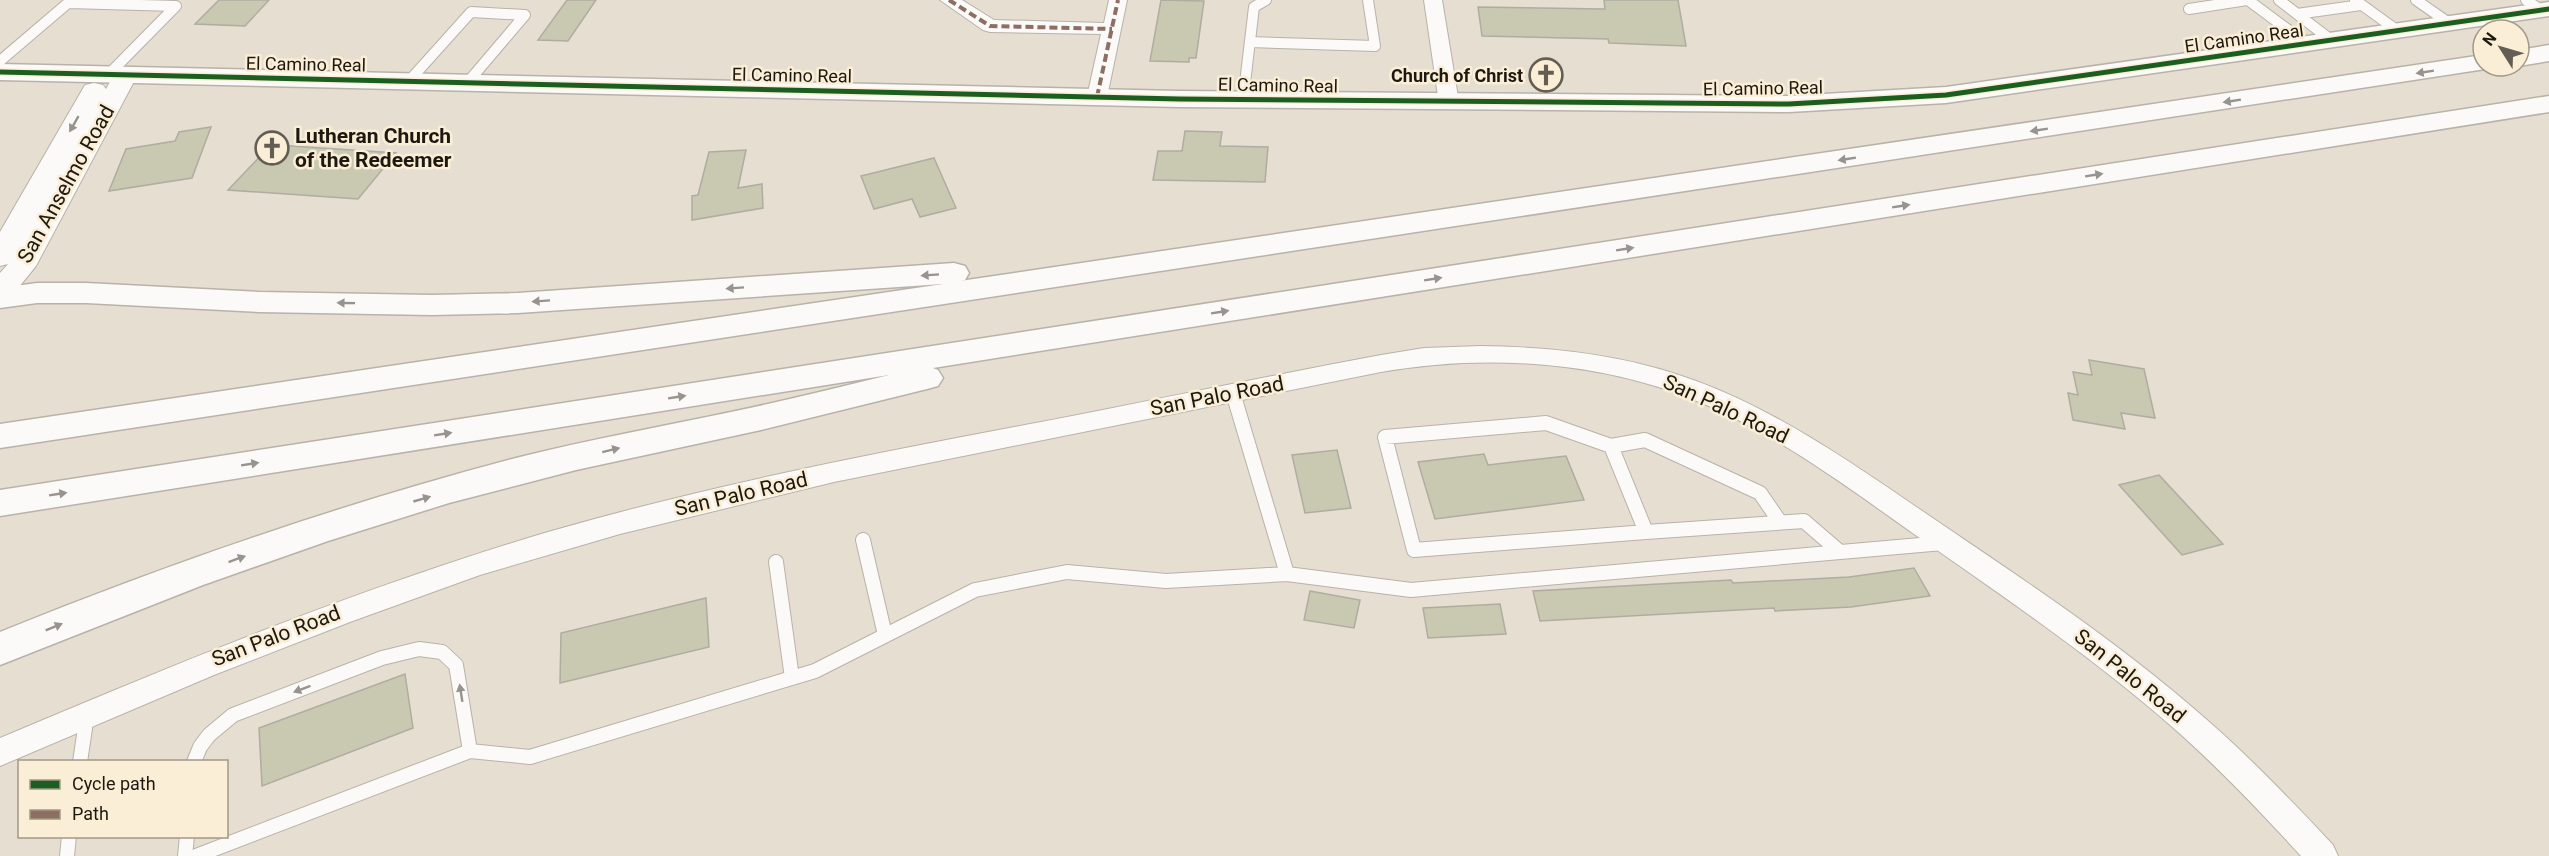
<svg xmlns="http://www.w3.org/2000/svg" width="2549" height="856" font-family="Roboto,sans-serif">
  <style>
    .building { fill: #c9c8b1; stroke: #afaca2; stroke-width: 1.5 }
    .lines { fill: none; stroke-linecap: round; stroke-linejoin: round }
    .service-far1-casing { stroke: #b8b2a8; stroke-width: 12 }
    .service-casing { stroke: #b8b2a8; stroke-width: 16 }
    .minor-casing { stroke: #b8b2a8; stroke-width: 2 }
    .tertiary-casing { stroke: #b8b2a8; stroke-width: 2 }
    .secondary-casing { stroke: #b8b2a8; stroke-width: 3 }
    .motorway-casing { stroke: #b8b2a8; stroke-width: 3 }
    .service-far1 { stroke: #fbfaf8; stroke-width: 10 }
    .service { stroke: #fbfaf8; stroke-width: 14 }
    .minor { fill: #fbfaf8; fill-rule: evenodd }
    .tertiary { fill: #fbfaf8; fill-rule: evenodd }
    .secondary { fill: #fbfaf8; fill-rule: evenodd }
    .motorway { fill: #fbfaf8; fill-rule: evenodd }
    .quiet { stroke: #8d6e63; stroke-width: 4; stroke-dasharray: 8 4; stroke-linecap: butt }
    .cycleway-casing { stroke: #fbeed6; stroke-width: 8 }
    .cycleway { stroke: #1b5e20; stroke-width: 5 }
    .oneway { fill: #979490 }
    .labels { text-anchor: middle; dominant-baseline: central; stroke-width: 5; stroke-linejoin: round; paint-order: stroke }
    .far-street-label { font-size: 18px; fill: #1d1810; stroke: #fbeed6 }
    .far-poi-label { font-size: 18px; font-weight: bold; fill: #1d1810; stroke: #fbeed6; text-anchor: end }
    .poi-label { font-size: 21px; font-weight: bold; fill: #1d1810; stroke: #fbeed6; text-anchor: start }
    .street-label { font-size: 21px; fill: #1d1810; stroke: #fbeed6 }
  </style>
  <rect width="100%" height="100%" fill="#e6ded1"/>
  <path class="building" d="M 219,0 L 269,0 L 245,26 L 195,24 Z
    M 567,0 L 596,0 L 568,41 L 538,40 Z
    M 1161,0 L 1204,1 L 1196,58 L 1189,58 L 1189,62 L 1150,61 Z
    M 1604,0 L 1678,0 L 1686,46 L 1609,43 L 1608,39 L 1482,36 L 1478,7 L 1605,9 Z
    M 211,127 L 192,178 L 109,191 L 126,149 L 175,141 L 179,132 Z
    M 1185,131 L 1222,132 L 1220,146 L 1268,147 L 1265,182 L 1153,180 L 1158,151 L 1182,151 Z
    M 271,145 L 276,145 L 396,153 L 358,199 L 228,190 Z
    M 746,150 L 738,188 L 762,184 L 763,208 L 692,220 L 692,196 L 698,195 L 709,152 Z
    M 934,158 L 956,208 L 920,217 L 912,199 L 874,209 L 861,176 Z
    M 2089,360 L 2144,369 L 2155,418 L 2121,413 L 2125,429 L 2073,420 L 2068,393 L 2078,395 L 2073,372 L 2092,375 Z
    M 1337,450 L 1351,508 L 1305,513 L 1292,455 Z
    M 1484,454 L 1488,465 L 1566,456 L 1584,500 L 1435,519 L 1418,462 Z
    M 2159,475 L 2223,544 L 2182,555 L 2119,485 Z
    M 1914,568 L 1930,596 L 1851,607 L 1775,611 L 1774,608 L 1540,621 L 1533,591 L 1731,580 L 1733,583 L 1849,577 Z
    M 1310,591 L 1360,600 L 1354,628 L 1304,620 Z
    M 706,598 L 709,647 L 560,683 L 561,633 Z
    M 1500,604 L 1506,634 L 1428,638 L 1423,608 Z
    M 405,674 L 413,728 L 262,786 L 259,728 Z"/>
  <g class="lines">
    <defs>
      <path id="service-far1" d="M 2248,0 L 2307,44
        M 2279,0 L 2331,40
        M 2355,0 L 2398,31
        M 2416,0 L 2449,23
        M 2526,0 L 2541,10
        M 2189,9 L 2247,0
        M 2297,14 L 2361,5
        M 1250,42 L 1375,46 L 1368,0
        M 0,61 L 68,3 L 176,6 L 109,74
        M 409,81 L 471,12 L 525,15 L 468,82
        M 1243,100 L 1254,7 L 1266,0"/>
      <path id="service" d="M 1233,393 L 1287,574 L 1411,590 L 1943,543
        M 1546,423 L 1611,446 L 1646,532 L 1414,550 L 1385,437 Z
        M 1611,446 L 1645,440 L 1760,493 L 1780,522
        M 1646,532 L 1804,521 L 1840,552
        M 863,540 L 885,635
        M 776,562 L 792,678
        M 80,762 L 87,715
        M 194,762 L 200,747 L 209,735 L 233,715 L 382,658 L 419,649 L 442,652 L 456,665 L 470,751
        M 67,856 L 69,836
        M 185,856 L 187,836
        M 196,856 L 470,751 L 530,757 L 815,671 L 975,590 L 1067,572 L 1166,581 L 1287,574"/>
      <path id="minor" d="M 940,0 L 962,0 L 994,20 L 1104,23 L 1109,0 L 1127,0 L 1107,97 L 1104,101 L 1090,101 L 1087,97 L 1101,34 L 990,32 L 983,30 Z
        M 1424,0 L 1442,0 L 1459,103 L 1456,107 L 1442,107 L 1439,103 Z
        M 1481,346 C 1554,347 1627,355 1696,381 C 1783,413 1860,469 1937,521 C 2024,580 2112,638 2192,707 C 2242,749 2288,797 2333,845 L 2338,856 L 2301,856 C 2259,810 2217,766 2170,725 C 2090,655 2001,595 1914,534 C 1839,481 1763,424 1676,393 C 1584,360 1478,355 1381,372 L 834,482 L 620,534 L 480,575 L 350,622 L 214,675 L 0,766 L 0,738 C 180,662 360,588 548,532 C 710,485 876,453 1041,422 C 1155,400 1268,376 1381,355 L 1424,348 Z"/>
      <path id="tertiary" d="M 126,67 L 135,69 L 138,74 L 36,266 L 10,298 L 0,301 L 0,273 L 8,264 L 0,266 L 0,232 L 85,85 L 94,83 L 103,85 L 106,89 L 117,69 Z"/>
      <path id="secondary" d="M 2549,2 L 2549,16 L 1946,103 L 1789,112 L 1179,107 L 0,80 L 0,64 L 1179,91 L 1789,96 L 1946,87 Z"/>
      <path id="motorway" d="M 2549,45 L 2549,61 L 2519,66 L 2519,50 Z
        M 2483,55 L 2483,66 L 2494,66 L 2492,68 L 0,448 L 0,424 L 943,284 L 518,313 L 432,315 L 259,312 L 86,303 L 37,303 L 0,308 L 0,288 L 37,283 L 86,283 L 259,292 L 432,295 L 518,293 L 954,263 L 965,266 L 969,273 L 965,280 L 960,281 Z
        M 2549,96 L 2549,112 L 933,368 L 938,370 L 943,378 L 938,386 L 927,389 L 761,430 L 576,470 L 449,503 L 328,541 L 203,585 L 0,665 L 0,632 C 168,564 341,504 516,458 C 587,440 659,427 731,412 C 784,401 837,388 889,375 L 0,516 L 0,490 Z"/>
    </defs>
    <use href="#service-far1" class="service-far1-casing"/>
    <use href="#service" class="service-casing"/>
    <use href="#minor" class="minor-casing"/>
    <use href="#tertiary" class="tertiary-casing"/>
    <use href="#secondary" class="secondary-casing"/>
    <use href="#motorway" class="motorway-casing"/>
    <use href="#service-far1" class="service-far1"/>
    <use href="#service" class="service"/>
    <use href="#minor" class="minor"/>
    <use href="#tertiary" class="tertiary"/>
    <use href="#secondary" class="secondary"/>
    <use href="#motorway" class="motorway"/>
    <path class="quiet" d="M 949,0 L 990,26 L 1112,29
      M 1097,97 L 1118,0"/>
    <defs>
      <path id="cycleway" d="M 0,72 L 1179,99 L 1789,104 L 1946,95 L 2549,9"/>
    </defs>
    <use href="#cycleway" class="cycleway-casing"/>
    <use href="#cycleway" class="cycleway"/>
  </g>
  <defs><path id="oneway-solid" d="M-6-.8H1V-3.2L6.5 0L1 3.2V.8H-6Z" transform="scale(1.5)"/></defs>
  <g class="oneway">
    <use href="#oneway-solid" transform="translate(2425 72) rotate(171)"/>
    <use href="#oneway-solid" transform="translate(2232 101) rotate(171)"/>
    <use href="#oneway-solid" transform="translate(74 124) rotate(120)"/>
    <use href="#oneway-solid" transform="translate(2039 130) rotate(171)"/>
    <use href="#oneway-solid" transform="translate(1847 159) rotate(171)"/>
    <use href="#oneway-solid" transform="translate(2094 175) rotate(-9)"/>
    <use href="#oneway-solid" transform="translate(1901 206) rotate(-9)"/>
    <use href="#oneway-solid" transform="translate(1625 249) rotate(-9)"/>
    <use href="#oneway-solid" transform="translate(930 275) rotate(176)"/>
    <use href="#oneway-solid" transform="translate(1433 279) rotate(-9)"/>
    <use href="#oneway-solid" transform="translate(735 288) rotate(176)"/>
    <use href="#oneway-solid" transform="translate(541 301) rotate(176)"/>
    <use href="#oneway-solid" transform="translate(346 303) rotate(-179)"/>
    <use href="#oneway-solid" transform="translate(1220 312) rotate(-9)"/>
    <use href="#oneway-solid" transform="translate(677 397) rotate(-9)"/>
    <use href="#oneway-solid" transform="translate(443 434) rotate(-9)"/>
    <use href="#oneway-solid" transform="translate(611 450) rotate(-14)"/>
    <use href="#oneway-solid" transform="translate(250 464) rotate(-9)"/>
    <use href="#oneway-solid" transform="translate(58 494) rotate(-9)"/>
    <use href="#oneway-solid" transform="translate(422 499) rotate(-16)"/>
    <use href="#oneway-solid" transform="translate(237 559) rotate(-20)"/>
    <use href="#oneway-solid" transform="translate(54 627) rotate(-22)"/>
    <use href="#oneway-solid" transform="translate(302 689) rotate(159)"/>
    <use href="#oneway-solid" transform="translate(461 693) rotate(-99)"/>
  </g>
  <defs>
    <symbol id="church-ring" viewBox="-11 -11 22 22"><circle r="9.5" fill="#fbeed6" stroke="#635d54" stroke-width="1.5"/><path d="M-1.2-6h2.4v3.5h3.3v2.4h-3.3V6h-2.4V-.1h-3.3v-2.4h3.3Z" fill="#635d54"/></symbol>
  </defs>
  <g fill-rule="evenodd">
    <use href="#church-ring" x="1527" y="56" width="38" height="38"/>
    <use href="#church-ring" x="253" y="129" width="38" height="38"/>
  </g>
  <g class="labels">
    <g class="far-street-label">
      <text transform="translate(2244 38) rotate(-8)">El Camino Real</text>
      <text transform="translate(306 64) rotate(1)">El Camino Real</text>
      <text transform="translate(792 75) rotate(1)">El Camino Real</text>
      <text transform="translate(1278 85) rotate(1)">El Camino Real</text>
      <text transform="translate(1763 88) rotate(-1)">El Camino Real</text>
    </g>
    <g class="far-poi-label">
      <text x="1523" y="75">Church of Christ</text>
    </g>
    <g class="poi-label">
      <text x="295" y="136">Lutheran Church<tspan x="295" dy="24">of the Redeemer</tspan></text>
    </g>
    <g class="street-label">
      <text transform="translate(66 184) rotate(-61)">San Anselmo Road</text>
      <text transform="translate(1217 396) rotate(-11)">San Palo Road</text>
      <text transform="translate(1726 409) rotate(25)">San Palo Road</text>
      <text transform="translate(741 494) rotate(-13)">San Palo Road</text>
      <text transform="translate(276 636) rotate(-21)">San Palo Road</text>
      <text transform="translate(2130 676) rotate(39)">San Palo Road</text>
    </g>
  </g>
  <rect x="18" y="760" width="210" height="78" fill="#fbeed6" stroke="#a29887" stroke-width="1.5"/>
  <rect x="30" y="780" width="30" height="9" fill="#1b5e20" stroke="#a29887" stroke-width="1.5"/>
  <text x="72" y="790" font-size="18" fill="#1d1810">Cycle path</text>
  <rect x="30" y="810" width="30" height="9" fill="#8d6e63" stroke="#a29887" stroke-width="1.5"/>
  <text x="72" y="820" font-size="18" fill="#1d1810">Path</text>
  <g transform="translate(2501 48) rotate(307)"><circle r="28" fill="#fbeed6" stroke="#a29887" stroke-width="1.5"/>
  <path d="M0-4.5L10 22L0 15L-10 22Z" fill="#635d54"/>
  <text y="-9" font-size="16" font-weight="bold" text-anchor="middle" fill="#1d1810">N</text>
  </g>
</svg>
